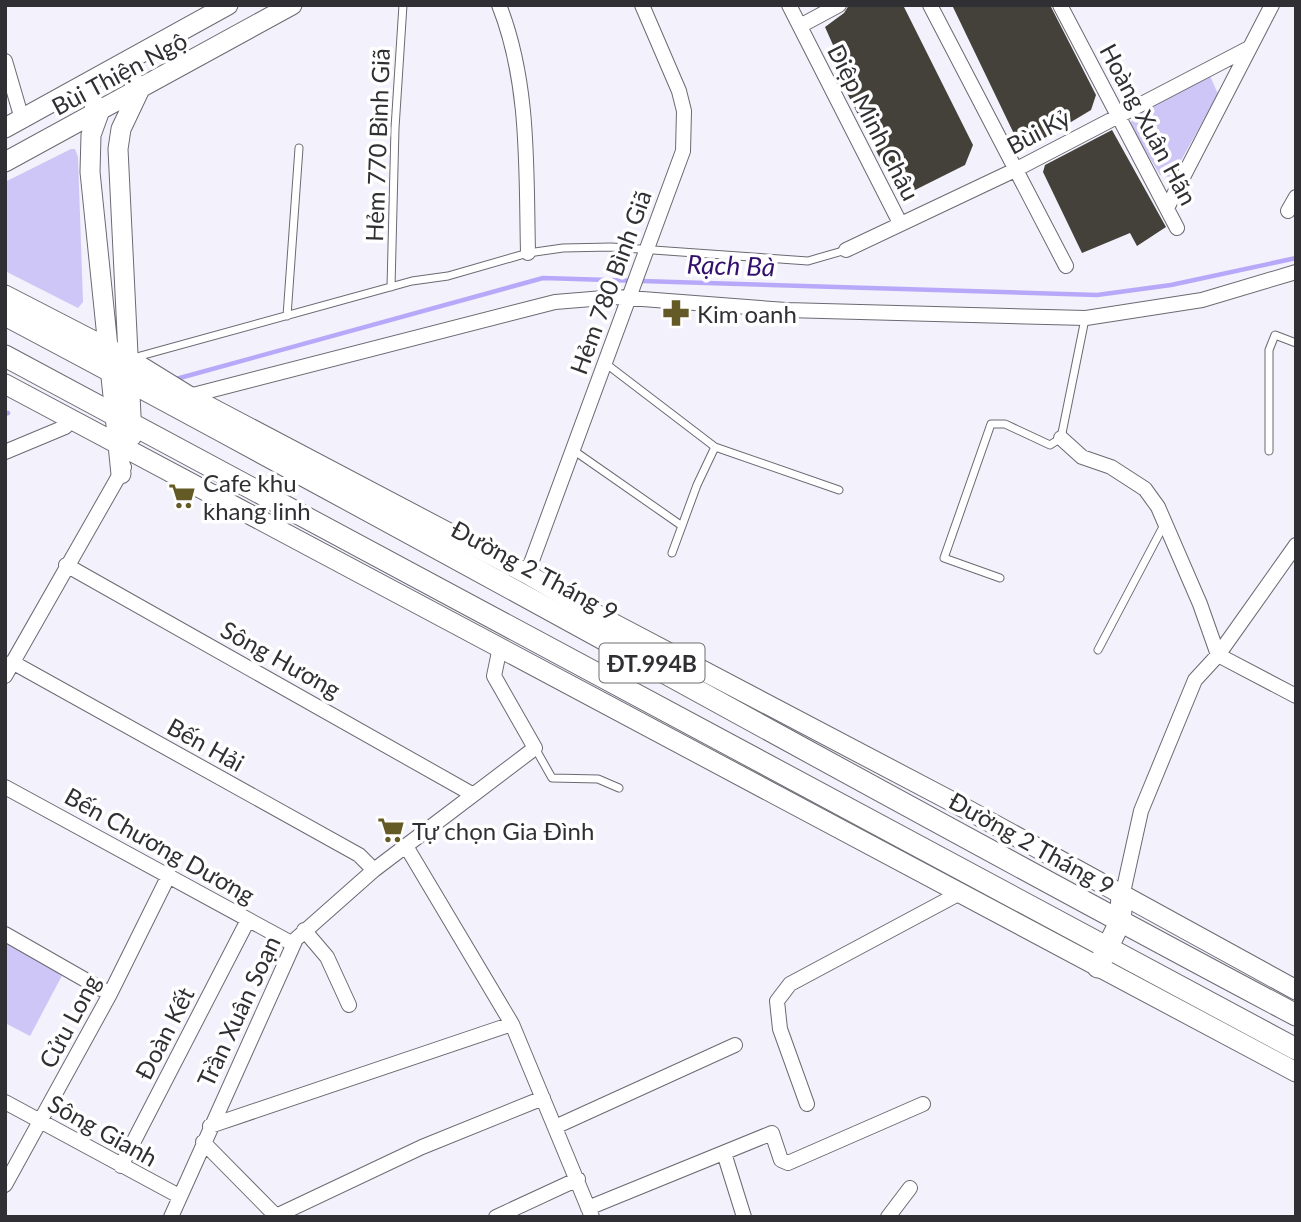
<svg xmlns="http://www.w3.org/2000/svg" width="1301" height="1222" font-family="Lato,sans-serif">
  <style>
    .green { fill: #cec6f6 }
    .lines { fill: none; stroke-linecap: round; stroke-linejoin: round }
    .stream { stroke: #b8a8f9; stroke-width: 4.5 }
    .building { fill: #434139 }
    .lane-casing { stroke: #6b6a72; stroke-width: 9 }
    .street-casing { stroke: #6b6a72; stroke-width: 16 }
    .secondary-casing { stroke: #6b6a72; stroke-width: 21 }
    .primary-casing { stroke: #6b6a72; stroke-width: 23 }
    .lane { stroke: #fff; stroke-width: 7 }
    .street { stroke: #fff; stroke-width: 14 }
    .secondary { stroke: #fff; stroke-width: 19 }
    .primary { stroke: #fff; stroke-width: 21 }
    .labels { text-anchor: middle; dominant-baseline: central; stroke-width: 7; stroke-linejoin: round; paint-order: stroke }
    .shield { fill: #fff; stroke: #6e6e71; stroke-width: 2 }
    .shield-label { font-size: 23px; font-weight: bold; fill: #303034 }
    .street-label { font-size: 24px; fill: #303034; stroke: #fff }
    .poi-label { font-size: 24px; fill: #303034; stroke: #fff; text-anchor: start }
    .water-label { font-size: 26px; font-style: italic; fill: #34106e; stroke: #fff }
  </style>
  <rect width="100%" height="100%" fill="#f3f1fb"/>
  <path class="green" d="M 1210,76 L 1218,94 L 1174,173 L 1169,177 L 1160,175 L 1129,124 L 1139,113 Z
    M 71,149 L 75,149 L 78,157 L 83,302 L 78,308 L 5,271 L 5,182 Z
    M 5,935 L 66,968 L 30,1036 L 5,1023 Z"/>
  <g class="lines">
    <path class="stream" d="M 176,379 L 543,278 L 1097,295 L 1171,285 L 1296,258
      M 5,414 L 8,413"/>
  </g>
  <path class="building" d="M 849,5 L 903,5 L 973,145 L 965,165 L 911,192 L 894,186 L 841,81 L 845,72 L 825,27 L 844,13 Z
    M 952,5 L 1050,5 L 1096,95 L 1091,110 L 1036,143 L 1016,138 Z
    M 1112,130 L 1166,227 L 1137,246 L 1130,233 L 1082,253 L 1043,172 L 1045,165 Z"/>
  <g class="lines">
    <defs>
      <path id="lane" d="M 391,287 L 395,128 L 403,5
        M 287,316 L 299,148
        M 133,358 L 412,281 L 448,276 L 528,253 L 563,248 L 611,247 L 808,261 L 846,250
        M 605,363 L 715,447 L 839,490
        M 573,450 L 682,526
        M 1269,451 L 1269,350 L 1275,335 L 1296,343
        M 672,553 L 697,485 L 715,447
        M 1000,578 L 944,558 L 991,424 L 1005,424 L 1050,445 L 1061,438 L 1085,319
        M 1098,650 L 1165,523
        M 535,748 L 552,778 L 598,779 L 619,788"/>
      <path id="street" d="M 499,5 C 530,83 526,170 528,253
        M 789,5 L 900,223
        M 930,5 L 1066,266
        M 1060,5 L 1177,228
        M 800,26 L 839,5
        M 5,61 L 22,119
        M 1167,208 L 1272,5
        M 1288,211 L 1296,197
        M 846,250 L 1015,170 L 1249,48
        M 189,396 L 555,302 L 616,297 L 786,310 L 1086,318 L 1202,300 L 1296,272
        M 1061,438 L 1082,457 L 1111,467 L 1145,489 L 1158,507 L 1200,604 L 1218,655 L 1296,696
        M 5,452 L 65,427 L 73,419
        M 66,565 L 472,794
        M 527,574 L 683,151 L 684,111 L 679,91 L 642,5
        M 12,662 L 359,855 L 374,870
        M 5,676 L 124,467
        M 5,787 L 293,944
        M 406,846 L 512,1024 L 592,1217
        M 1122,897 L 1141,811 L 1195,680 L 1218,655 L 1296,545
        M 304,930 L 327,957 L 349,1005
        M 5,934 L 110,994
        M 5,1102 L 179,1196
        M 807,1104 L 780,1029 L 777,1001 L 790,984 L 960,893
        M 210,1126 L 512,1024
        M 555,1127 L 735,1045
        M 203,1142 L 277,1217
        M 724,1153 L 744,1217
        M 121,1166 L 248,920
        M 5,1185 L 110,994 L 169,875
        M 588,1208 L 772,1133 L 781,1160 L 788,1163 L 923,1104
        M 276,1216 L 422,1147 L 543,1098
        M 171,1217 L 296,939 L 374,870 L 535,748 L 494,676 L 500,647
        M 496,1217 L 578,1179
        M 888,1217 L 910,1188"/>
      <path id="secondary" d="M 124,64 L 139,91 L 121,129 L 118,149 L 132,436
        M 84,85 L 99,113 L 91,135 L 90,172 L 121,474
        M 5,128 L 228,5
        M 5,162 L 292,5
        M 5,295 L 129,359 L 189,396 L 527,574 L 603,618 L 968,810 L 1296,990
        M 5,384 L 1296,1072"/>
      <path id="primary" d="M 5,315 C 438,544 863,786 1296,1015
        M 5,356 L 1296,1049
        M 1098,967 L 1120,922 L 1122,897"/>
    </defs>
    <use href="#lane" class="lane-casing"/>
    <use href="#street" class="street-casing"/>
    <use href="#secondary" class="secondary-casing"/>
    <use href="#primary" class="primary-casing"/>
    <use href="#lane" class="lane"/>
    <use href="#street" class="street"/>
    <use href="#secondary" class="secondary"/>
    <use href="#primary" class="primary"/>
  </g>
  <defs>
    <symbol id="pharmacy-bare" viewBox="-9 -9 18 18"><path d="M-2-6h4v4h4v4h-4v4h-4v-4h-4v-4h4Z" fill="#645a26" stroke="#fff" stroke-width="2.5" paint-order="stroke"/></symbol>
    <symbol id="supermarket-bare" viewBox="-9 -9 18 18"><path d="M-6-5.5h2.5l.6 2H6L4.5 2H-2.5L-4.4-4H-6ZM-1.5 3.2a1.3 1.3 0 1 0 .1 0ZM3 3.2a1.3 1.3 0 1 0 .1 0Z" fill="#645a26" stroke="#fff" stroke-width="2.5" paint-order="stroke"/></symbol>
  </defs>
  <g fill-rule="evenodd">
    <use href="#pharmacy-bare" x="657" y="294" width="38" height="38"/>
    <use href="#supermarket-bare" x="163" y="477" width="38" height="38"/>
    <use href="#supermarket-bare" x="372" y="811" width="38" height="38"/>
  </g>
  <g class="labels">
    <rect class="shield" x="599.5" y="643.5" width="105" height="39" rx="5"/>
    <g class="shield-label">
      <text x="652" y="663">ĐT.994B</text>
    </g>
    <g class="street-label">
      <text transform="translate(119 73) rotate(-28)">Bùi Thiện Ngộ</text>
      <text transform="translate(874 122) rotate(63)">Diệp Minh Châu</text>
      <text transform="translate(1149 124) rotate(62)">Hoàng Xuân Hãn</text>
      <text transform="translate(1038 131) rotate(-28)">Bùi Kỷ</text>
      <text transform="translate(377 145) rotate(-88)">Hẻm 770 Bình Giã</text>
      <text transform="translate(610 282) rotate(-70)">Hẻm 780 Bình Giã</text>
      <text transform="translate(535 570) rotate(28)">Đường 2 Tháng 9</text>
      <text transform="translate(281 659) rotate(29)">Sông Hương</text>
      <text transform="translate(206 744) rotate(29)">Bến Hải</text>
      <text transform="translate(1032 843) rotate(29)">Đường 2 Tháng 9</text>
      <text transform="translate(160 845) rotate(29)">Bến Chương Dương</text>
      <text transform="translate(238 1011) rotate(-65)">Trần Xuân Soạn</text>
      <text transform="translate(69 1021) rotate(-62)">Cửu Long</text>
      <text transform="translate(164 1033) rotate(-63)">Đoàn Kết</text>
      <text transform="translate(103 1130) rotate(29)">Sông Gianh</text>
    </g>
    <g class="poi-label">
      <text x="697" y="313">Kim oanh</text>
      <text x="203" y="482">Cafe khu<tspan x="203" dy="28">khang linh</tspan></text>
      <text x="412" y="830">Tự chọn Gia Đình</text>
    </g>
    <g class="water-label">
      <text transform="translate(731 265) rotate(2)">Rạch Bà</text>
    </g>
  </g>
  <rect width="1301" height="1222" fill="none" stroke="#303034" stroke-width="14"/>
</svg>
